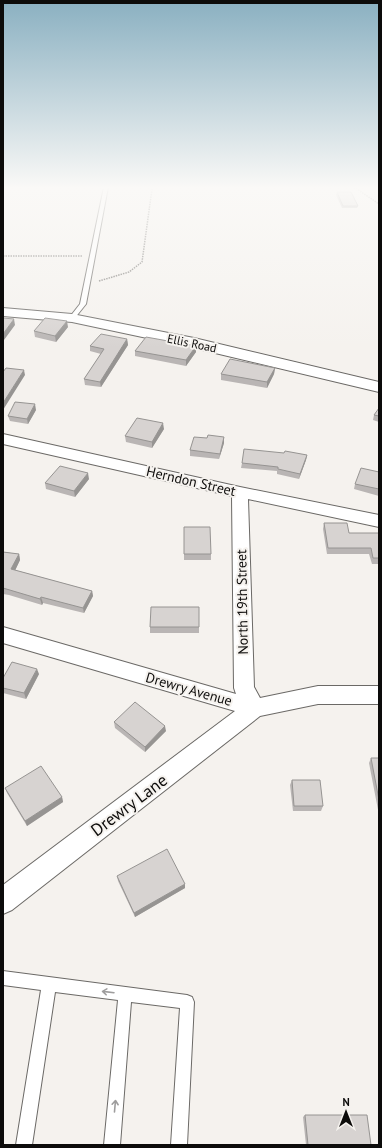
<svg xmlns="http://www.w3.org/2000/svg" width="382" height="1148" font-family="'PT Sans',sans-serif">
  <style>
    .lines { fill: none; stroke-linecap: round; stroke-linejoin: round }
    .lane-casing { stroke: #6b6966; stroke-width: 2 }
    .street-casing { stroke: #6b6966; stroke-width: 2 }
    .secondary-casing { stroke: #6b6966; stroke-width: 2 }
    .path { stroke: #817f7c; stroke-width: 1.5; stroke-dasharray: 1.5 1; stroke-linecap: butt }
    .lane { fill: #fff; fill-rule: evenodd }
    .street { fill: #fff; fill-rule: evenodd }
    .secondary { fill: #fff; fill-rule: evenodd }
    .wall { fill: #b9b5b4 }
    .shaded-wall { fill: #969492 }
    .building { fill: #d7d3d1; stroke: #969492 }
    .oneway { stroke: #9e9d9d }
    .labels { text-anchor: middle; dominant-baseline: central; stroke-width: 4; stroke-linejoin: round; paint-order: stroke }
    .far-street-label { font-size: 12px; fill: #0c0b0a; stroke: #f5f2ee }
    .street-label { font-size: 14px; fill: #0c0b0a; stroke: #f5f2ee }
    .near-street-label { font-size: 17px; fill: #0c0b0a; stroke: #f5f2ee }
  </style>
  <rect width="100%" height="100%" fill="#f5f2ee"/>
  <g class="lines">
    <defs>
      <path id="lane" d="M 104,187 L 108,187 L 86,304 L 74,319 L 72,320 L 69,318 L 80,304 Z
        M 3,971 L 187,995 L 192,997 L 194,1002 L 187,1145 L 171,1145 L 180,1008 L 131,1002 L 120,1145 L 104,1145 L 118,1000 L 55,992 L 32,1145 L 16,1145 L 41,990 L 3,985 Z"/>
      <path id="street" d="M 3,434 L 240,487 L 379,515 L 379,527 L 248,499 L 254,687 L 260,698 L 318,686 L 379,686 L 379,704 L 318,704 L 260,716 L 12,910 L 3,914 L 3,885 L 235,711 L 3,643 L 3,627 L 236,694 L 234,688 L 232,496 L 3,444 Z"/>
      <path id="secondary" d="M 3,308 L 72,314 L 194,338 L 379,382 L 379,392 L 194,348 L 72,322 L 3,316 Z"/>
    </defs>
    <use href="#lane" class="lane-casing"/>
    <use href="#street" class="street-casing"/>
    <use href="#secondary" class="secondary-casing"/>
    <path class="path" d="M 354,187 L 379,204
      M 3,256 L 82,256
      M 99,281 L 129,272 L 142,262 L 152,189"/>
    <use href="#lane" class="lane"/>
    <use href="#street" class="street"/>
    <use href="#secondary" class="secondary"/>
  </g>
  <path class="wall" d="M 337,192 L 358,206 L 357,208 L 342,208 L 336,195 Z
    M 68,327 L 56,342 L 35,337 L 34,331 Z
    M 127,339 L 128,345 L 101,387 L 85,385 L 84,379 L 101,354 L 90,351 L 90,346 Z
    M 135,351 L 196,352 L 186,366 L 135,356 Z
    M 275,368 L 274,374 L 267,388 L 221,380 L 221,374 Z
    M 379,408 L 379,422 L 373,420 L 374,415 Z
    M 36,410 L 28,424 L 10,421 L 8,416 Z
    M 164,429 L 152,448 L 126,442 L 125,436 Z
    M 224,437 L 224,443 L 219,459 L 190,456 L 190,450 L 207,438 Z
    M 307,455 L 306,460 L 299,479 L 277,474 L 277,471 L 241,468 L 242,463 Z
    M 379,472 L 379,496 L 354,489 L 355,484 Z
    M 89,479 L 75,497 L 46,489 L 45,483 Z
    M 324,523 L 349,533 L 379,533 L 379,564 L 372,564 L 369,554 L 327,554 L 323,529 Z
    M 184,527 L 211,554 L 211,560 L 184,560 Z
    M 3,552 L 19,554 L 20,560 L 15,570 L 92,591 L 93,596 L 84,613 L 43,603 L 42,605 L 9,595 L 3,594 Z
    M 199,607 L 199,633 L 150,633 L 150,627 Z
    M 39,674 L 26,699 L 3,693 L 3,678 Z
    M 114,722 L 166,731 L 145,752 L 115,728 Z
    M 371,758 L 379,758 L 379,815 L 369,763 Z
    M 292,780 L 323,806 L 321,811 L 293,811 L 290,785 Z
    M 5,788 L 62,797 L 63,802 L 27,826 L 7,793 Z
    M 117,876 L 185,888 L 135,917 L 118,881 Z
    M 305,1115 L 371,1145 L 306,1145 L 303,1117 Z"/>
  <path class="shaded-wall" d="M 14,319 L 15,325 L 4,340 L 3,334 Z
    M 67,321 L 68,327 L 56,342 L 55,336 Z
    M 127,339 L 128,345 L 101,387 L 100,382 Z
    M 196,346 L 196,352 L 186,366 L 186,360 Z
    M 275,368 L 274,374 L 267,388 L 267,382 Z
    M 24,370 L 25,375 L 3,410 L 3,403 Z
    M 35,404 L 36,410 L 28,424 L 27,419 Z
    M 163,423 L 164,429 L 152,448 L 152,442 Z
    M 224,437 L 224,443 L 219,459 L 220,454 Z
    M 307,455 L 306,460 L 299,479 L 300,474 Z
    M 88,473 L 89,479 L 75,497 L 74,491 Z
    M 19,554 L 20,560 L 13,575 L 11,569 Z
    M 92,591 L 93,596 L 84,613 L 83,608 Z
    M 41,597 L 43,603 L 42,605 L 40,599 Z
    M 37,669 L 39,674 L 26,699 L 24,693 Z
    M 165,726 L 166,731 L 145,752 L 145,747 Z
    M 62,797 L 63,802 L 27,826 L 25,821 Z
    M 185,884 L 185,888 L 135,917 L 134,913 Z"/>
  <path class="building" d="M 337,192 L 351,192 L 358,206 L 343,206 Z
    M 3,318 L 14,319 L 3,334 Z
    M 45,318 L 67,321 L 55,336 L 34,331 Z
    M 101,334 L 127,339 L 100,382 L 84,379 L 104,349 L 90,346 Z
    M 146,337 L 196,346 L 186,360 L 135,351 Z
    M 230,359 L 275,368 L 267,382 L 221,374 Z
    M 6,368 L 24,370 L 3,403 L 3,372 Z
    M 15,402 L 35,404 L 27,419 L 8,416 Z
    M 379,408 L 379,416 L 374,415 Z
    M 137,418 L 163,423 L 152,442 L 125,436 Z
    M 208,435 L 224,437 L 220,454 L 190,450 L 194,437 L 207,438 Z
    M 244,449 L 284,453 L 285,451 L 307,455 L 300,474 L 278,469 L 278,467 L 242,463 Z
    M 60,466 L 88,473 L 74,491 L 45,483 Z
    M 361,468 L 379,472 L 379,489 L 355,484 Z
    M 324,523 L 347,523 L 349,533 L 379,533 L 379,558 L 373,558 L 371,548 L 328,548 Z
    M 184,527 L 210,527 L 211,554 L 184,554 Z
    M 3,552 L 19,554 L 11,569 L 92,591 L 83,608 L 41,597 L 40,599 L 3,588 Z
    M 151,607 L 199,607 L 199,627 L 150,627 Z
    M 12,662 L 37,669 L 24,693 L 3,688 L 3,678 Z
    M 135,702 L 165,726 L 145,747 L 114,722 Z
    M 371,758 L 379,758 L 379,800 Z
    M 41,766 L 62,797 L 25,821 L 5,788 Z
    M 292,780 L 320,780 L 323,806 L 294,806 Z
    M 167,849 L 185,884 L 134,913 L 117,876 Z
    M 305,1115 L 367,1115 L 371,1145 L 308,1145 Z"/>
  <defs><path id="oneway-shaft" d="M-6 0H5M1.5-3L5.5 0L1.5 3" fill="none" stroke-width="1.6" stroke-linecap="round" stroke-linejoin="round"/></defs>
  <g class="oneway">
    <use href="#oneway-shaft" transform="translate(108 992) rotate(-173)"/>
    <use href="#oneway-shaft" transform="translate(115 1106) rotate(-85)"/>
  </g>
  <linearGradient id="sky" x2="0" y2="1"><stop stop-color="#8ab0c1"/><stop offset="0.54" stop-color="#faf9f7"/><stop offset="1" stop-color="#faf9f7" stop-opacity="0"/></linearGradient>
  <rect width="382" height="348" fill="url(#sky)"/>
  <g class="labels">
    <g class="far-street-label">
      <text transform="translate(192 343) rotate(12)">Ellis Road</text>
    </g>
    <g class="street-label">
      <text transform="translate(191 481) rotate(13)">Herndon Street</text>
      <text transform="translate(242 602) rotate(-91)">North 19th Street</text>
      <text transform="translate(189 689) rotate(16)">Drewry Avenue</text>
    </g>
    <g class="near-street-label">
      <text transform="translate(129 805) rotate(-37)">Drewry Lane</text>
    </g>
  </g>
  <rect width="382" height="1148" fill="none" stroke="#0c0b0a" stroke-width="8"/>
  <g transform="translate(346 1112)" stroke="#f5f2ee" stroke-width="3" paint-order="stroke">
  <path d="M0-3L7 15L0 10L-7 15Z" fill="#0c0b0a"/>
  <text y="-6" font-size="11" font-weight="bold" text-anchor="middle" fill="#0c0b0a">N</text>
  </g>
</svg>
